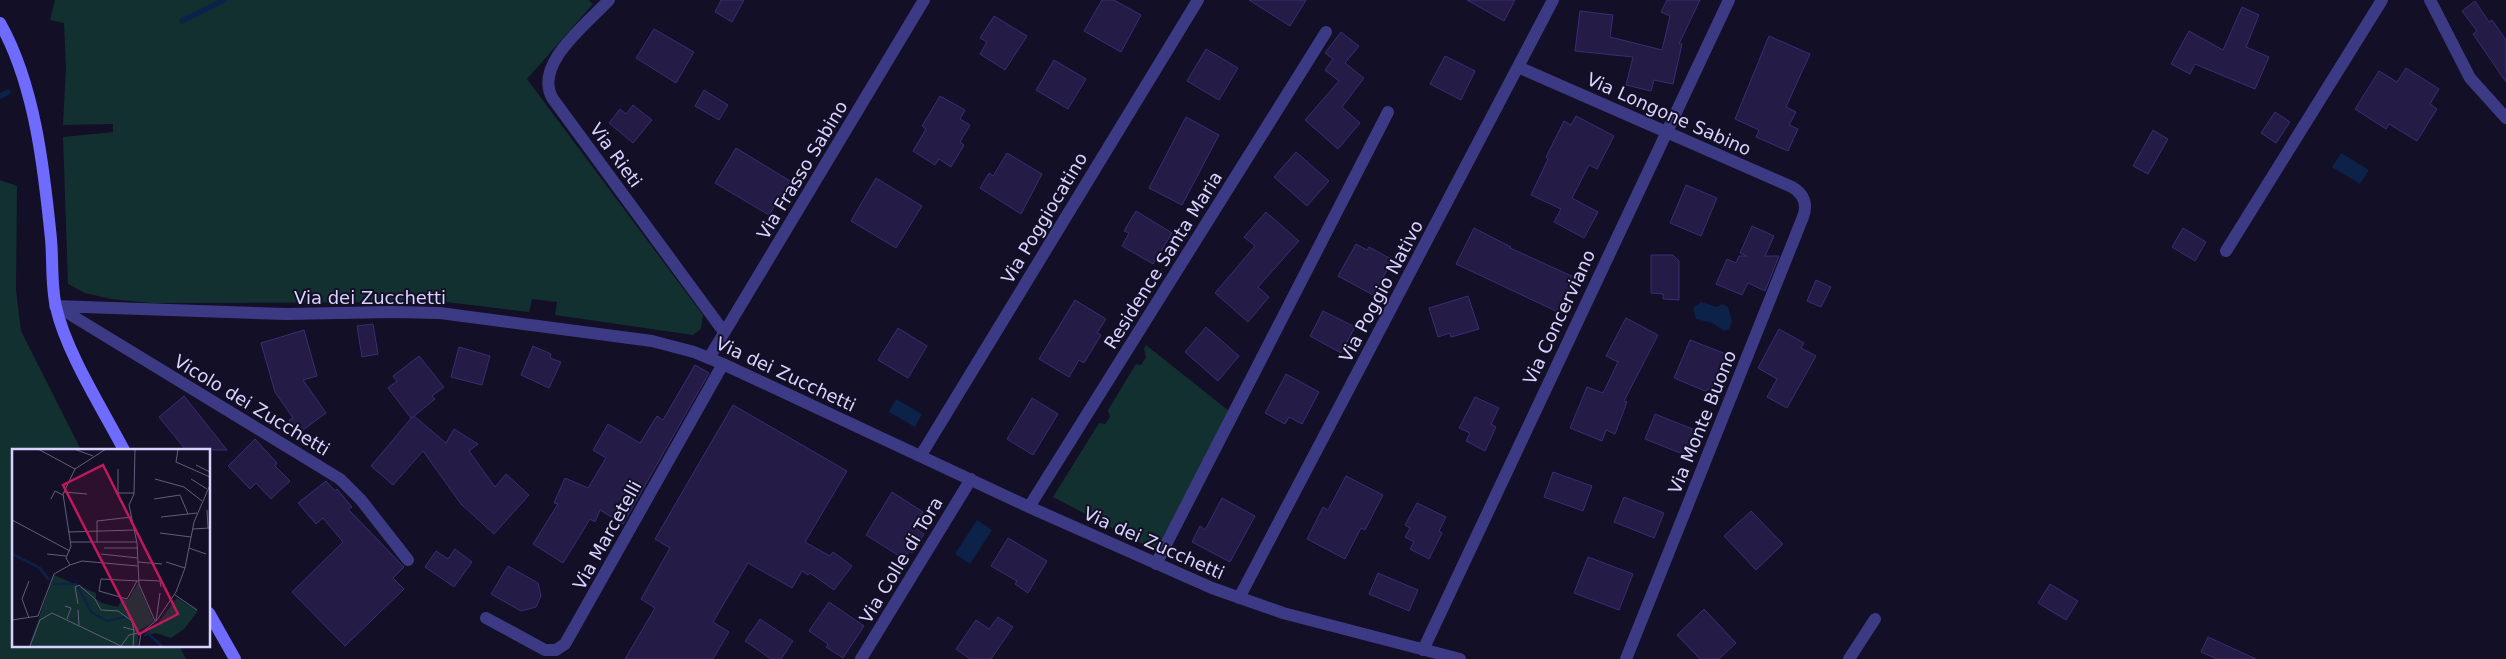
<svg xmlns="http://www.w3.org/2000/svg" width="2506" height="659" font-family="'DejaVu Sans',sans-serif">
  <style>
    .green { fill: #12302f }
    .water { fill: #0c2248 }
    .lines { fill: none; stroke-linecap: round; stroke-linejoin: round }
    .stream { stroke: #0c2248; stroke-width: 5.5 }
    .building { fill: #241b47; stroke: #3b2d73 }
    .minor { stroke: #3d3a85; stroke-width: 12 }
    .secondary { stroke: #6f6bff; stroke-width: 12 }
    .labels { text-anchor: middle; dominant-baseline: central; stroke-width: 4; stroke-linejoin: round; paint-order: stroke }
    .street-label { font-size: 18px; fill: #d9d4ff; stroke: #130f26 }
    .inset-river { fill: none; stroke: #0c2248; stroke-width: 2.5 }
    .inset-road { fill: none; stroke: #625e7d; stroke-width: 1 }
    .view { fill: #c2185b; fill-opacity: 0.15; stroke: #c2185b; stroke-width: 2.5 }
    .inset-edge { fill: none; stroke: #d9d4ff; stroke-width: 2.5 }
  </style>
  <rect width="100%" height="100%" fill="#130f26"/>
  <path class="green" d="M 55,0 L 589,0 L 593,4 L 527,79 L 703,315 L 701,329 L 693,335 L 555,315 L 557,302 L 532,299 L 529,312 L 446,302 L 150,303 L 111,299 L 85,293 L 68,284 L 63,137 L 113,132 L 113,124 L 63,125 L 66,68 L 64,23 L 50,20 Z
    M 0,180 L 17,186 L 16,290 L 21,331 L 81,450 L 14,450 L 14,645 L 179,645 L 186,659 L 0,659 Z
    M 1146,345 L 1229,411 L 1156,551 L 1053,497 L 1099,423 L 1105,424 L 1110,417 L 1108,410 L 1136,364 L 1141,365 L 1146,357 L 1144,349 Z"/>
  <path class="water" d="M 2341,153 L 2369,170 L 2360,184 L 2332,167 Z
    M 1701,302 L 1717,307 L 1722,304 L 1728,307 L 1732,321 L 1729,329 L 1724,331 L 1713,323 L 1696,319 L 1693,308 Z
    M 896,399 L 922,414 L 915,427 L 889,412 Z
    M 977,520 L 992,530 L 970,564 L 955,554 Z"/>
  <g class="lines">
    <path class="stream" d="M 182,21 L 224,0
      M 0,96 L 8,92"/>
  </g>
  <path class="building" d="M 721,0 L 744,0 L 732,22 L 715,12 Z
    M 1102,0 L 1114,0 L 1141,15 L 1121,52 L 1084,31 Z
    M 1249,0 L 1306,0 L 1290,26 Z
    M 1467,0 L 1515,0 L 1504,21 Z
    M 1667,0 L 1700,0 L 1679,44 L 1682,44 L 1673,84 L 1654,80 L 1651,91 L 1626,85 L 1633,57 L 1575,51 L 1580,11 L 1613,15 L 1610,37 L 1662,50 L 1670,16 L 1661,12 Z
    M 2475,1 L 2489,22 L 2492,20 L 2506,40 L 2506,82 L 2473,34 L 2477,31 L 2462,11 Z
    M 2242,7 L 2259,15 L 2246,47 L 2269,57 L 2255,89 L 2195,64 L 2190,74 L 2171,64 L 2189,31 L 2223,50 Z
    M 994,16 L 1027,36 L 1005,70 L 980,54 L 987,42 L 980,38 Z
    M 654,29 L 694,52 L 676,83 L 636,58 Z
    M 1341,32 L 1359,46 L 1345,63 L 1364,78 L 1342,107 L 1360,123 L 1338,149 L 1305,120 L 1339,81 L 1325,70 L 1333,59 L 1325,53 Z
    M 1769,36 L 1810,54 L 1786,107 L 1796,112 L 1789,125 L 1798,129 L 1788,151 L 1756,137 L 1759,130 L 1735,119 Z
    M 1206,49 L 1238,68 L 1219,100 L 1187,81 Z
    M 1445,56 L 1475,71 L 1461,100 L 1430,84 Z
    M 1054,60 L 1086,79 L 1068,109 L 1036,90 Z
    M 2406,68 L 2439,89 L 2430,104 L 2437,109 L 2417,141 L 2389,124 L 2386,129 L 2355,109 L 2379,71 L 2397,82 Z
    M 704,90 L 728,105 L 719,120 L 695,106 Z
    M 940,96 L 965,110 L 960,119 L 970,125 L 960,142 L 964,145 L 951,167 L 939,159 L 935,165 L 913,151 L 926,129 L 922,126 Z
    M 633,105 L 652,120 L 633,143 L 609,123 L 620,109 L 626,114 Z
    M 2275,112 L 2290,122 L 2276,143 L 2261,133 Z
    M 1576,116 L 1614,136 L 1597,169 L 1589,165 L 1572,198 L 1598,212 L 1584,238 L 1554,222 L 1561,209 L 1531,195 L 1548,159 L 1546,157 L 1564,121 L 1571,125 Z
    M 1186,117 L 1219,135 L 1182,205 L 1149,188 Z
    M 2153,130 L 2168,139 L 2148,174 L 2133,166 Z
    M 736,148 L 790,181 L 769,215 L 715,183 Z
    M 1296,152 L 1329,181 L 1307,206 L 1274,177 Z
    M 1007,153 L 1042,174 L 1021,214 L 980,188 L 989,173 L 993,176 Z
    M 876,178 L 922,206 L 896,248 L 851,221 Z
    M 1686,185 L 1717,198 L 1701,236 L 1670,223 Z
    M 1136,211 L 1172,233 L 1153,264 L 1122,246 L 1129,233 L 1124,231 Z
    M 1266,212 L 1299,241 L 1258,287 L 1269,297 L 1248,322 L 1215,293 L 1255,246 L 1244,237 Z
    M 1752,226 L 1774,236 L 1765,256 L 1779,256 L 1765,291 L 1748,283 L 1742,295 L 1716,284 L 1727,259 L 1736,263 L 1739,256 L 1747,256 L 1740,253 Z
    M 1474,228 L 1511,247 L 1510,248 L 1576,278 L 1560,313 L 1456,264 Z
    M 2183,228 L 2206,242 L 2195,261 L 2172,247 Z
    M 1356,244 L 1367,250 L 1369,247 L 1393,260 L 1373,295 L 1338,276 Z
    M 1651,255 L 1673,255 L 1679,261 L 1679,300 L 1663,299 L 1663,294 L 1651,293 Z
    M 1816,280 L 1831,287 L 1821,307 L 1807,301 Z
    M 1468,296 L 1479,329 L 1451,337 L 1450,333 L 1438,337 L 1429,308 Z
    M 1075,300 L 1106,319 L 1097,333 L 1101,335 L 1084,363 L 1079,360 L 1069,377 L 1039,359 Z
    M 1323,311 L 1355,327 L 1341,353 L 1310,336 Z
    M 1626,318 L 1658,335 L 1624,401 L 1627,402 L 1615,434 L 1606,430 L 1602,441 L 1570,428 L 1587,387 L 1603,393 L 1618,362 L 1606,356 Z
    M 373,324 L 378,354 L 362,357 L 357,326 Z
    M 1206,327 L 1239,356 L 1218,381 L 1185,352 Z
    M 898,328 L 927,346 L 908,378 L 878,360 Z
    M 1779,329 L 1804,343 L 1801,348 L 1816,356 L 1787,408 L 1767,397 L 1777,379 L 1758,368 Z
    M 304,330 L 317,376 L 303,380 L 326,413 L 299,433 L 289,420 L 293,418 L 275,392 L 261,343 Z
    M 1690,340 L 1726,354 L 1712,387 L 1705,391 L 1674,378 Z
    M 533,346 L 551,354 L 550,358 L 561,362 L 549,388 L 521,375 Z
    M 459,347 L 490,356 L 482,385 L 451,377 Z
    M 419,356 L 444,387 L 432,396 L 435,399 L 414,416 L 446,443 L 454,429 L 478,444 L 469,451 L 495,487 L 506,474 L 529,495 L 494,534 L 461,504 L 423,451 L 393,485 L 371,466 L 413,416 L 411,418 L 388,388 L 397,381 L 393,376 Z
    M 695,365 L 709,373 L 623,524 L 600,510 L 595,522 L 590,519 L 563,563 L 533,544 L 558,504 L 554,503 L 565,478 L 588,488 L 606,458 L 593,450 L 608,424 L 640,443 L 657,416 L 663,420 Z
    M 1286,374 L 1319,392 L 1302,424 L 1289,417 L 1285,424 L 1265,413 Z
    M 184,396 L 227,450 L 186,450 L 159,417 Z
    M 1475,397 L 1499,408 L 1491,424 L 1496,427 L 1485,451 L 1466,441 L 1470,433 L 1459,428 Z
    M 1032,398 L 1058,414 L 1033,455 L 1007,439 Z
    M 733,405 L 847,471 L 805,542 L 830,556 L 833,552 L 852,566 L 834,590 L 810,573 L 808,575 L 802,571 L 792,588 L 748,563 L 713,622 L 729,632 L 713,659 L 625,659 L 655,608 L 641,599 L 670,548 L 655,539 Z
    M 1655,414 L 1695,430 L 1685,455 L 1645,439 Z
    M 255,439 L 277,463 L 275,466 L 290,481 L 271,499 L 256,483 L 250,489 L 228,466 Z
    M 1553,472 L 1592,486 L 1583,511 L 1544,497 Z
    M 1346,476 L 1383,495 L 1365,530 L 1361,528 L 1345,559 L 1307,539 L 1323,507 L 1328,510 Z
    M 326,481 L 335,491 L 337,489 L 352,507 L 348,509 L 404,567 L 393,578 L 404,589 L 345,646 L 292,592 L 343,542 L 323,518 L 316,524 L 298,503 Z
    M 892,492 L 923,512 L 913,527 L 924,534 L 912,553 L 909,551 L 904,559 L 866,535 Z
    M 1624,497 L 1664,513 L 1654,538 L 1614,522 Z
    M 1222,498 L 1255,516 L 1230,562 L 1192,542 L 1200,526 L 1205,530 Z
    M 1417,503 L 1446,517 L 1439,531 L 1442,533 L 1429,559 L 1410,549 L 1414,542 L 1405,537 L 1410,528 L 1405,525 Z
    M 1751,511 L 1783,544 L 1756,570 L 1724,536 Z
    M 1008,538 L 1047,561 L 1028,593 L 1015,584 L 1017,581 L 991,566 Z
    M 455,549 L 472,562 L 454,587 L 425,567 L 436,551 L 448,559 Z
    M 1588,557 L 1633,574 L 1619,610 L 1574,593 Z
    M 508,566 L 538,583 L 541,596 L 536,607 L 521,611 L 491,594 Z
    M 1378,573 L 1418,590 L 1409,611 L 1369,594 Z
    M 2050,584 L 2078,601 L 2066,620 L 2038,603 Z
    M 829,602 L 864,626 L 843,658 L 826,647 L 828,644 L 809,631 Z
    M 1704,609 L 1736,643 L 1719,659 L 1700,659 L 1677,635 Z
    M 998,617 L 1013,627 L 991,659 L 970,659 L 956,649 L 976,620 L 989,629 Z
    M 760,619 L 793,641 L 781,659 L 771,659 L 745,641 Z
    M 2208,637 L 2256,659 L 2217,659 L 2201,652 Z"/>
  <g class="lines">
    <path class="minor" d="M 609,0 C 587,24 532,65 553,99 L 724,332
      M 2430,0 L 2470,78 L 2506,118
      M 1518,67 L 1792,187 C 1804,194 1808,204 1803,217 L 1626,659
      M 2226,251 L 2382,0
      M 55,306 L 286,314 L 392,312 L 440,313 L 652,341 L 694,352 L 723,364 L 1029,507 L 1212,588 L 1283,613 L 1460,659
      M 58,307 L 340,479 L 361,500 L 408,560
      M 709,358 L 924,0
      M 921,455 L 1198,0
      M 1029,507 L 1326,32
      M 1156,564 L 1388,112
      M 1239,598 L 1553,0
      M 486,618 L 545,650 L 556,650 L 565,644 L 723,364
      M 1423,650 L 1729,0
      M 861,659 L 971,479
      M 1849,659 L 1875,619"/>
    <path class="secondary" d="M 0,23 C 35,85 44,169 51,239 C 53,261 51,286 56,307 C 66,352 102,408 124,450
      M 209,613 L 235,659"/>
  </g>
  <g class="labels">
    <g class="street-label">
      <text transform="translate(1669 114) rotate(24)">Via Longone Sabino</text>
      <text transform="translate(616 155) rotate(54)">Via Rieti</text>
      <text transform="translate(802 170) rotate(-59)">Via Frasso Sabino</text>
      <text transform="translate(1044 218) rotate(-59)">Via Poggiocatino</text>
      <text transform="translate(1163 260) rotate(-58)">Residence Santa Maria</text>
      <text transform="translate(1381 291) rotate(-62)">Via Poggio Nativo</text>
      <text x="370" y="297">Via dei Zucchetti</text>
      <text transform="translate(1559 317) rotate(-65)">Via Concerviano</text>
      <text transform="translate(786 374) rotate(25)">Via dei Zucchetti</text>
      <text transform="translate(252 405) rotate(31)">Vicolo dei Zucchetti</text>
      <text transform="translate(1702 422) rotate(-68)">Via Monte Buono</text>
      <text transform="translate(607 535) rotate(-61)">Via Marcetelli</text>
      <text transform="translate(1154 543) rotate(24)">Via dei Zucchetti</text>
      <text transform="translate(901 560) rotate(-59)">Via Colle di Tora</text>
    </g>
  </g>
  <g transform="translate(12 449)">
    <rect width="198" height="198" fill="#130f26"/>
    <path d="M 42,126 L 84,144 L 84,150 L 90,154 L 106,158 L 110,150 L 116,151 L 126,134 L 142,173 L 126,182 L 126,197 L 17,197 ZM 165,149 L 186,162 L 172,180 L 159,189 L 143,184 L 130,188 L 146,174 Z" fill="#12302f"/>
    <path class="inset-river" d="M 0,105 L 28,119 L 37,131M 41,135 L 65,135M 66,138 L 79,163 L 95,172 L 113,168M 133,182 L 150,197"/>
    <path class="inset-road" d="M 26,0 L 63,20M 62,0 L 81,7M 123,0 L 122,45 L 117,56 L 125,94 L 127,135 L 143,172M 166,0 L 164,13 L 198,28M 184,16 L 198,23M 106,20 L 106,44 L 122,44M 143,30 L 172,38 L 190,52M 179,30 L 195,40M 52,43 L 75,45M 39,50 L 43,42 L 51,46M 142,50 L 168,46 L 176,65M 195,61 L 196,79M 149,68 L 185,64M 0,71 L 58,102M 181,80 L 197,79M 56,83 L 123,81M 148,84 L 179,88M 58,93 L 125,93M 85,93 L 85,72 L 120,68M 92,99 L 126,99M 177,99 L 194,105M 35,105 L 54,107M 89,105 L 126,109M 126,113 L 150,115M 154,113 L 173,119M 58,116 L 70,112 L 126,117M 127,131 L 148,132 L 149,138M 17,132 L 10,150 L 17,169M 125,132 L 115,150 L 87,142 L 89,130 L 127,132M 163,146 L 185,161M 66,155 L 63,138 L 67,136 L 83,150 L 89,161 L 106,162 L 120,172 L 122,182M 53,157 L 59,159 L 55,170M 66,161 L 67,176M 0,171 L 26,167 L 42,125 L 58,116 L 54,109 L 59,97 L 51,45 L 63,20 L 94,0M 144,172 L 148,144M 111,178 L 122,181 L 121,197M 18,197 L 28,171 L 40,164 L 109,197M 109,197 L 117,186 L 126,184M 127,197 L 129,184 L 145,171 L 164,143 L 173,119 L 182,73 L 198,36"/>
    <path class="view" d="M 91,16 L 166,165 L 127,185 L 51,36 Z"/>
    <rect width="198" height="198" class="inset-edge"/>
  </g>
</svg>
